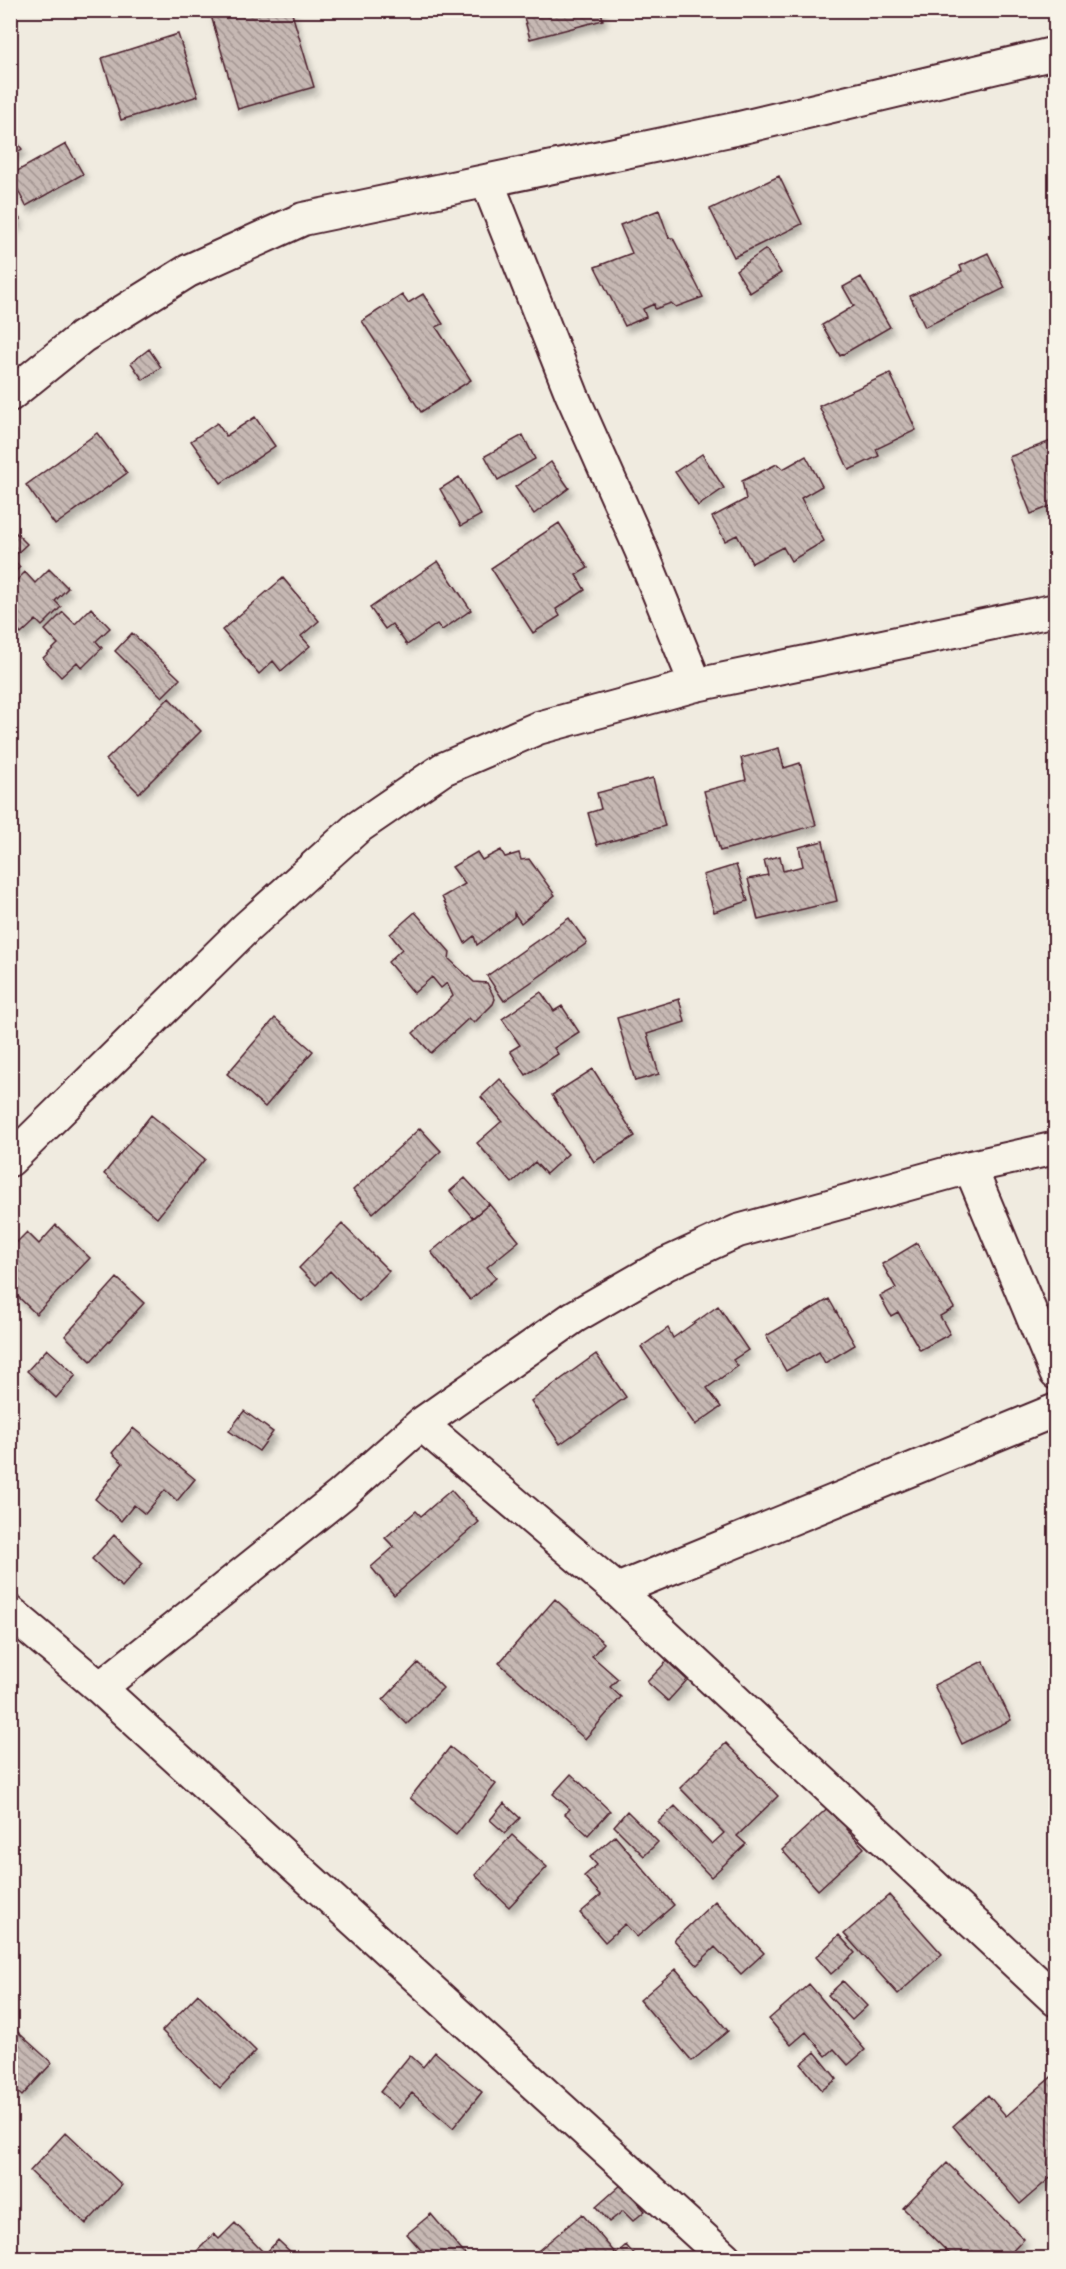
<svg xmlns="http://www.w3.org/2000/svg" width="1066" height="2269" font-family="'Balsamiq Sans',sans-serif">
  <style>
    .building { fill: url(#building-back-hatch); stroke: #4a1f2b; stroke-width: 1.5; filter: url(#shadow) }
    .lines { fill: none; stroke-linecap: round; stroke-linejoin: round }
    .minor-casing { stroke: #4a1f2b; stroke-width: 36 }
    .minor { stroke: #f7f3e8; stroke-width: 32 }
  </style>
  <defs>
    <pattern id="building-back-hatch" width="6" height="6" patternUnits="userSpaceOnUse" patternTransform="scale(1.5)"><rect width="6" height="6" fill="#c6b8b3"/><path d="M-1 5l2 2M0 0l6 6M5-1l2 2" fill="none" stroke="#a39592"/></pattern>
    <filter id="shadow"><feDropShadow dx="3.5" dy="6" stdDeviation="3" flood-color="#0004"/></filter>
  </defs>
  <rect width="100%" height="100%" fill="#f0ebe0"/>
  <filter id="ink" filterUnits="userSpaceOnUse"><feTurbulence type="fractalNoise" baseFrequency=".0167" numOctaves="2"/><feDisplacementMap in="SourceGraphic" scale="12" xChannelSelector="R" yChannelSelector="G"/><feConvolveMatrix kernelMatrix="1 2 1 2 8 2 1 2 1" color-interpolation-filters="sRGB"/></filter>
  <g filter="url(#ink)">
    <path class="building" d="M 216,10 L 291,10 L 314,87 L 238,109 L 210,12 Z
      M 522,10 L 601,10 L 603,20 L 530,39 Z
      M 178,34 L 198,96 L 121,120 L 102,58 Z
      M 10,133 L 22,149 L 10,157 Z
      M 66,144 L 83,174 L 26,206 L 10,175 Z
      M 779,176 L 802,224 L 734,257 L 710,209 Z
      M 10,210 L 20,219 L 10,230 Z
      M 659,210 L 669,238 L 673,238 L 703,297 L 676,307 L 671,303 L 655,309 L 654,304 L 643,309 L 646,317 L 625,326 L 595,267 L 632,253 L 620,225 Z
      M 766,249 L 781,273 L 750,293 L 736,270 Z
      M 988,253 L 1005,288 L 925,327 L 910,296 L 962,271 L 960,266 Z
      M 861,277 L 890,327 L 840,356 L 822,325 L 854,306 L 843,287 Z
      M 423,294 L 443,324 L 436,327 L 471,380 L 421,412 L 362,321 L 402,295 L 408,303 Z
      M 149,349 L 161,367 L 143,380 L 131,363 Z
      M 890,373 L 916,430 L 876,449 L 879,456 L 849,470 L 819,406 Z
      M 255,417 L 275,446 L 221,483 L 191,441 L 217,423 L 226,436 Z
      M 97,433 L 127,473 L 55,525 L 26,485 Z
      M 523,435 L 535,459 L 498,480 L 485,456 Z
      M 1056,439 L 1056,504 L 1031,514 L 1009,457 Z
      M 702,454 L 724,488 L 698,506 L 675,472 Z
      M 806,456 L 822,486 L 801,498 L 824,541 L 791,561 L 783,547 L 752,563 L 737,535 L 725,541 L 712,517 L 746,499 L 742,481 L 777,464 L 783,469 Z
      M 551,462 L 569,488 L 534,514 L 515,487 Z
      M 459,477 L 481,515 L 461,526 L 440,489 Z
      M 559,523 L 588,568 L 576,575 L 585,590 L 556,609 L 560,616 L 533,633 L 491,568 Z
      M 12,529 L 27,544 L 12,558 L 20,567 L 10,577 Z
      M 438,561 L 471,610 L 442,630 L 437,624 L 407,645 L 392,624 L 385,629 L 370,608 Z
      M 49,569 L 68,588 L 55,601 L 61,607 L 42,626 L 36,620 L 21,634 L 10,623 L 10,608 L 17,602 L 10,596 L 10,587 L 25,572 L 35,583 Z
      M 283,578 L 319,621 L 301,636 L 310,646 L 281,671 L 273,661 L 259,674 L 222,630 Z
      M 91,608 L 110,628 L 96,641 L 102,648 L 82,668 L 77,662 L 61,677 L 43,658 L 58,644 L 45,630 L 63,612 L 75,624 Z
      M 132,633 L 180,679 L 162,697 L 115,651 Z
      M 169,698 L 201,731 L 139,793 L 106,760 Z
      M 779,748 L 784,768 L 800,763 L 816,825 L 720,851 L 704,791 L 746,780 L 741,758 Z
      M 653,778 L 665,826 L 597,845 L 588,813 L 601,809 L 597,793 Z
      M 823,841 L 837,901 L 758,920 L 748,879 L 768,875 L 764,860 L 780,856 L 783,871 L 803,866 L 799,847 Z
      M 501,850 L 505,857 L 519,853 L 521,860 L 529,859 L 555,895 L 521,923 L 514,913 L 514,917 L 477,945 L 474,936 L 465,943 L 442,897 L 465,884 L 452,867 L 477,852 L 482,860 Z
      M 736,865 L 748,901 L 714,912 L 703,875 Z
      M 415,912 L 450,952 L 449,959 L 474,982 L 487,983 L 495,999 L 493,1004 L 474,1023 L 469,1018 L 431,1053 L 413,1033 L 453,996 L 447,983 L 441,988 L 432,977 L 414,993 L 388,962 L 402,949 L 390,934 Z
      M 569,918 L 587,943 L 504,1001 L 487,976 Z
      M 541,992 L 554,1011 L 562,1006 L 579,1032 L 554,1048 L 558,1054 L 526,1075 L 510,1051 L 520,1045 L 502,1019 Z
      M 679,999 L 685,1022 L 647,1034 L 659,1074 L 635,1081 L 617,1018 Z
      M 275,1018 L 313,1051 L 265,1107 L 227,1074 Z
      M 593,1069 L 635,1136 L 594,1162 L 552,1095 Z
      M 500,1079 L 568,1154 L 546,1174 L 535,1162 L 512,1183 L 477,1143 L 502,1121 L 481,1097 Z
      M 151,1115 L 205,1159 L 157,1218 L 104,1174 Z
      M 420,1128 L 441,1151 L 373,1213 L 353,1190 Z
      M 465,1178 L 489,1204 L 473,1218 L 450,1191 Z
      M 489,1204 L 519,1241 L 487,1267 L 496,1278 L 470,1300 L 431,1252 Z
      M 342,1224 L 389,1271 L 359,1301 L 330,1271 L 316,1285 L 299,1268 Z
      M 56,1225 L 90,1258 L 36,1314 L 10,1289 L 10,1249 L 27,1232 L 39,1244 Z
      M 917,1243 L 954,1308 L 940,1316 L 950,1334 L 920,1350 L 898,1312 L 891,1316 L 880,1296 L 896,1288 L 882,1264 Z
      M 117,1278 L 144,1303 L 91,1361 L 65,1336 Z
      M 829,1299 L 855,1345 L 825,1363 L 819,1352 L 786,1371 L 766,1336 Z
      M 718,1306 L 748,1350 L 733,1360 L 738,1366 L 707,1388 L 721,1407 L 695,1425 L 641,1347 L 668,1328 L 673,1338 Z
      M 47,1349 L 76,1375 L 56,1398 L 27,1371 Z
      M 596,1354 L 626,1397 L 560,1444 L 531,1401 Z
      M 244,1411 L 273,1432 L 259,1451 L 229,1431 Z
      M 133,1428 L 195,1479 L 177,1501 L 165,1490 L 145,1514 L 134,1505 L 121,1521 L 95,1499 L 123,1463 L 112,1453 Z
      M 451,1490 L 479,1522 L 394,1595 L 371,1567 L 394,1547 L 385,1538 L 416,1511 L 421,1516 Z
      M 114,1535 L 143,1563 L 122,1587 L 92,1559 Z
      M 555,1599 L 604,1643 L 592,1656 L 618,1679 L 610,1687 L 621,1697 L 585,1739 L 499,1663 Z
      M 667,1661 L 687,1680 L 668,1701 L 647,1682 Z
      M 983,1661 L 1011,1720 L 962,1744 L 934,1685 Z
      M 418,1663 L 443,1688 L 407,1724 L 383,1700 Z
      M 726,1743 L 778,1796 L 737,1836 L 746,1844 L 711,1877 L 658,1822 L 675,1806 L 712,1844 L 724,1833 L 680,1788 Z
      M 450,1747 L 496,1784 L 456,1835 L 410,1798 Z
      M 571,1774 L 610,1811 L 588,1835 L 565,1814 L 570,1809 L 553,1794 Z
      M 835,1801 L 854,1821 L 846,1829 L 864,1848 L 818,1890 L 782,1850 Z
      M 504,1803 L 520,1818 L 505,1833 L 490,1820 Z
      M 627,1811 L 658,1842 L 644,1856 L 614,1826 Z
      M 512,1835 L 547,1867 L 509,1907 L 475,1875 Z
      M 615,1836 L 674,1905 L 637,1937 L 625,1924 L 605,1942 L 580,1913 L 601,1895 L 584,1876 L 597,1865 L 590,1857 Z
      M 889,1895 L 942,1954 L 898,1994 L 844,1934 Z
      M 715,1901 L 764,1953 L 741,1974 L 715,1947 L 697,1965 L 674,1940 Z
      M 839,1935 L 855,1953 L 831,1974 L 816,1957 Z
      M 676,1969 L 728,2031 L 692,2061 L 640,2000 Z
      M 843,1981 L 867,2006 L 852,2020 L 828,1995 Z
      M 809,1984 L 865,2050 L 848,2065 L 834,2049 L 826,2056 L 806,2032 L 791,2045 L 769,2019 Z
      M 198,1994 L 256,2051 L 220,2088 L 162,2031 Z
      M 10,2025 L 52,2063 L 22,2096 L 10,2085 Z
      M 435,2052 L 482,2092 L 453,2128 L 412,2093 L 399,2108 L 380,2092 L 410,2055 L 423,2067 Z
      M 815,2052 L 837,2079 L 822,2090 L 801,2064 Z
      M 1056,2073 L 1056,2173 L 1020,2204 L 953,2126 L 988,2095 L 1006,2116 Z
      M 66,2132 L 122,2185 L 86,2224 L 30,2171 Z
      M 947,2163 L 1024,2239 L 1006,2258 L 954,2258 L 903,2208 Z
      M 622,2184 L 645,2211 L 633,2221 L 623,2211 L 609,2222 L 596,2207 Z
      M 431,2214 L 468,2258 L 428,2258 L 407,2234 Z
      M 582,2214 L 616,2254 L 626,2245 L 637,2258 L 536,2258 L 533,2255 Z
      M 235,2223 L 265,2254 L 278,2240 L 297,2258 L 190,2258 L 214,2234 L 219,2239 Z"/>
    <g class="lines">
      <defs>
        <path id="minor" d="M 487,181 L 572,395 L 641,550 L 696,685
          M 10,395 L 82,337 L 188,271 L 303,219 L 735,129 L 1056,53
          M 10,1160 L 246,928 L 357,828 L 443,769 L 538,728 L 696,685 L 1056,610
          M 970,1167 L 1056,1373
          M 421,1424 L 617,1590 L 1056,2000
          M 617,1590 L 1056,1410
          M 10,1612 L 100,1688 L 725,2258
          M 100,1688 L 341,1495 L 421,1424 L 574,1317 L 666,1264 L 738,1231 L 970,1167 L 1056,1148"/>
      </defs>
      <use href="#minor" class="minor-casing"/>
      <use href="#minor" class="minor"/>
    </g>
  </g>
  <rect width="1066" height="2269" fill="none" stroke="#f7f3e8" stroke-width="36"/>
  <rect x="18" y="18" width="1030" height="2233" fill="none" stroke="#4a1f2b" stroke-width="2" filter="url(#ink)"/>
</svg>
